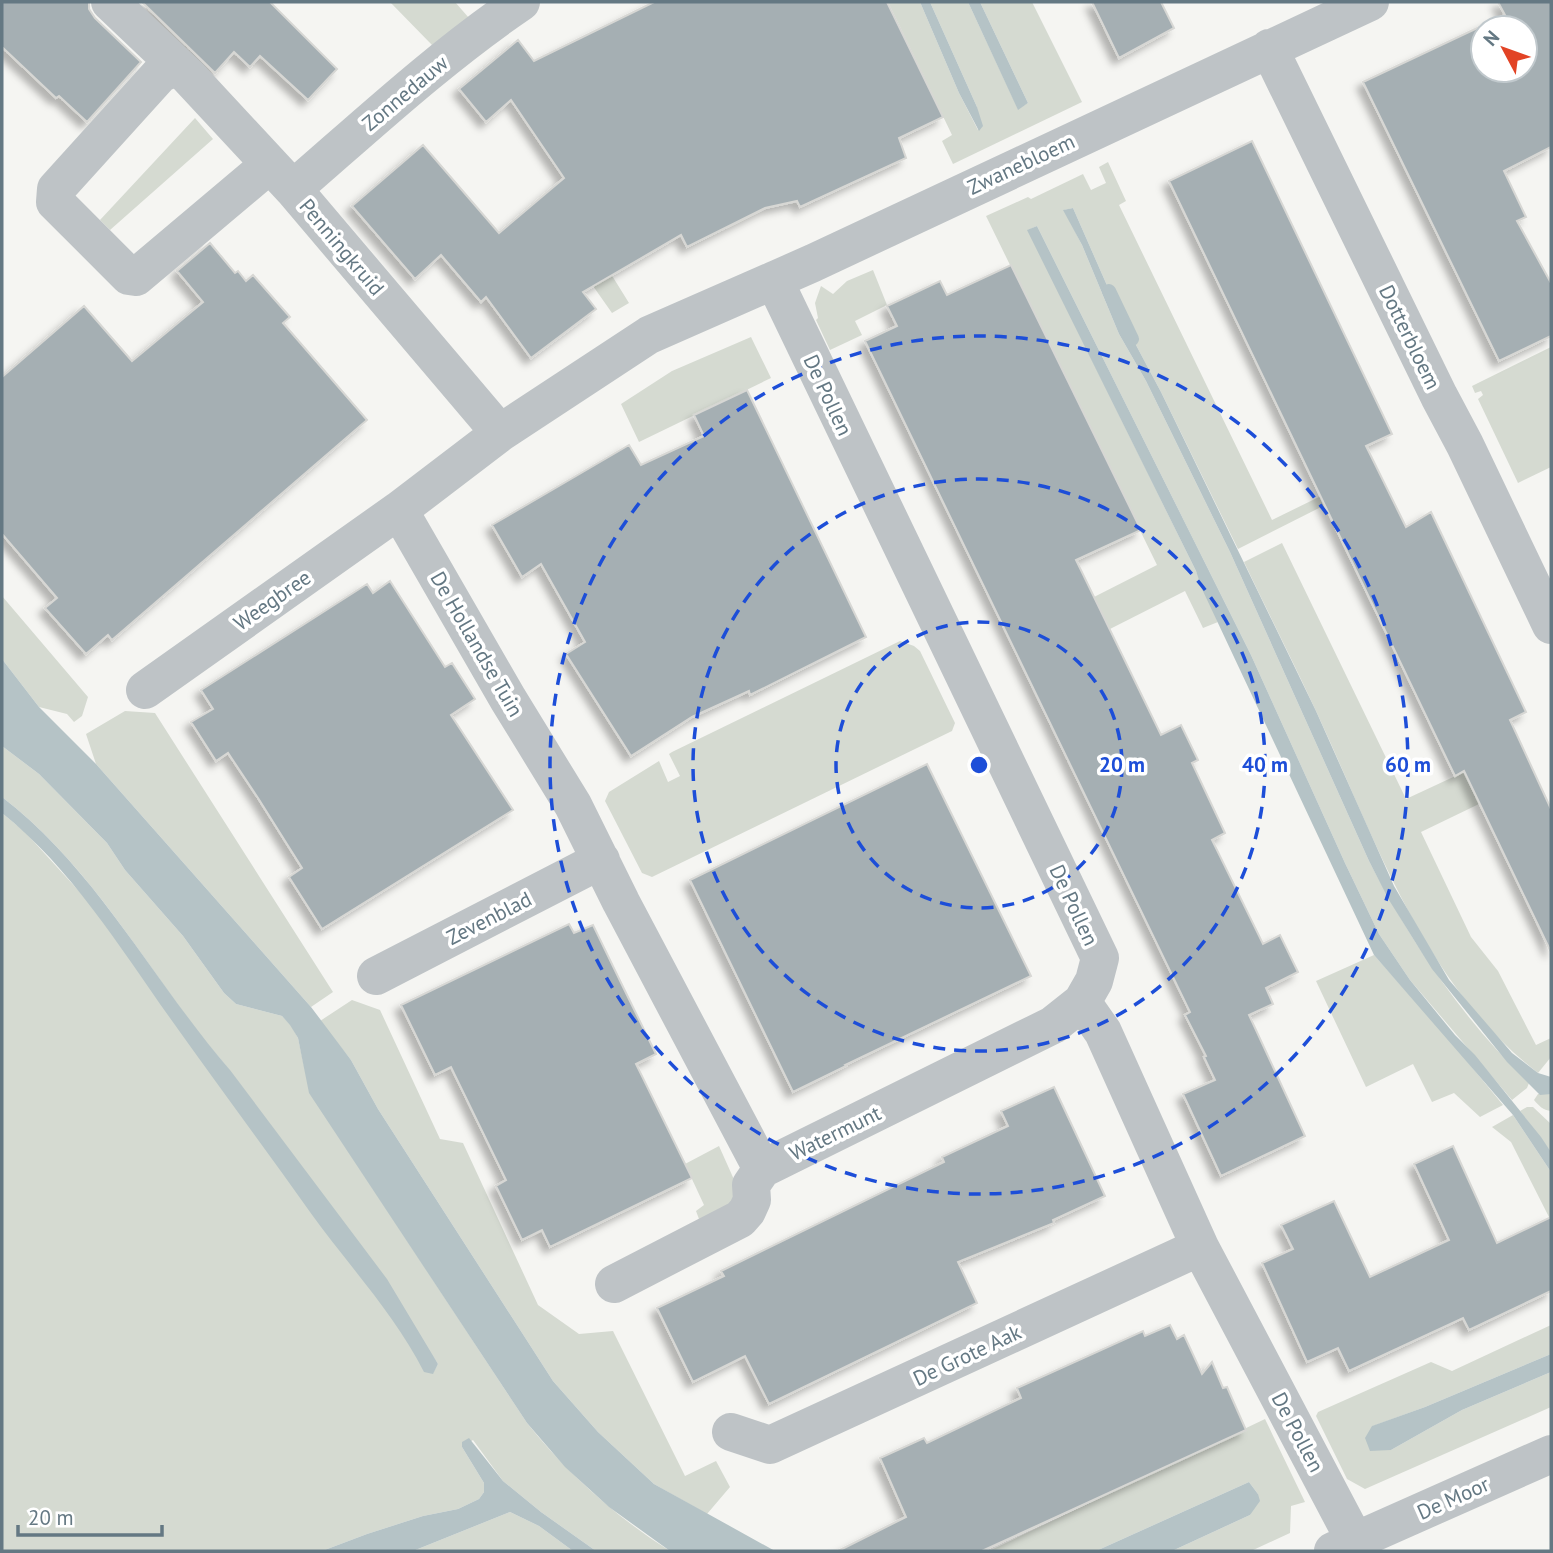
<svg xmlns="http://www.w3.org/2000/svg" width="1553" height="1553" font-family="'PT Sans',sans-serif">
  <style>
    .green { fill: #d5dad1 }
    .water { fill: #b5c3c6 }
    .lines { fill: none; stroke-linecap: round; stroke-linejoin: round }
    .stream { stroke: #b5c3c6; stroke-width: 14 }
    .building { fill: #a5afb3; stroke: #d7d7d4; stroke-width: 2; fill-rule: evenodd; filter: url(#shadow) }
    .street { stroke: #bec3c6; stroke-width: 38 }
    .ring { fill: none; stroke: #1d4ed8; stroke-width: 3.5; stroke-dasharray: 12 9 }
    .labels { text-anchor: middle; dominant-baseline: central; stroke-width: 7; stroke-linejoin: round; paint-order: stroke }
    .street-label { font-size: 21px; fill: #647883; stroke: #fff }
    .centre { fill: #1d4ed8; stroke: #fff; stroke-width: 3.5 }
    .ring-label { font-size: 21px; text-anchor: middle; font-weight: bold; fill: #1d4ed8; stroke: #fff; stroke-width: 7; stroke-linejoin: round; paint-order: stroke }
  </style>
  <defs>
    <filter id="shadow"><feDropShadow dx="-6" dy="6" stdDeviation="3.5" flood-color="#0004"/></filter>
  </defs>
  <rect width="100%" height="100%" fill="#f5f5f2"/>
  <path class="green" d="M 390,2 L 455,2 L 469,18 L 432,45 Z
    M 888,2 L 920,2 L 959,93 L 978,130 L 977,107 L 930,2 L 968,2 L 1018,109 L 1028,103 L 980,2 L 1032,2 L 1082,102 L 953,164 L 942,141 L 952,135 Z
    M 195,118 L 213,139 L 110,230 L 100,220 Z
    M 1108,162 L 1126,201 L 1119,205 L 1272,520 L 1321,496 L 1325,505 L 1238,549 L 1161,392 L 1120,315 L 1073,208 L 1064,210 L 1082,245 L 1119,334 L 1146,381 L 1230,552 L 1369,861 C 1411,942 1463,1020 1529,1083 L 1527,1088 L 1512,1100 L 1410,980 L 1379,934 L 1345,863 L 1251,655 L 1037,226 L 1028,230 L 1196,571 L 1218,622 L 1203,628 L 1185,591 L 1108,630 L 1094,597 L 1157,565 L 986,216 L 1028,197 L 1031,199 L 1083,174 L 1091,190 L 1106,183 L 1099,167 Z
    M 593,245 L 629,303 L 612,313 L 574,259 Z
    M 873,270 L 887,305 L 855,321 L 862,335 L 830,350 L 816,320 L 818,318 L 815,303 L 821,286 L 833,294 L 847,281 Z
    M 751,337 L 771,378 L 639,442 L 621,404 L 672,371 Z
    M 1551,347 L 1551,467 L 1518,483 L 1478,399 L 1483,395 L 1481,391 L 1475,393 L 1472,386 Z
    M 1282,543 L 1406,799 L 1464,772 L 1479,804 L 1421,832 L 1471,937 L 1498,971 L 1536,1045 L 1551,1038 L 1551,1057 L 1538,1073 C 1432,991 1384,863 1331,744 C 1304,683 1273,623 1244,562 Z
    M 2,596 L 88,697 L 82,716 L 74,722 L 67,714 L 39,707 L 2,659 Z
    M 900,641 L 914,646 L 920,651 L 955,723 L 952,731 L 652,877 L 642,873 L 605,801 L 609,792 L 659,761 L 668,782 L 680,776 L 669,754 L 672,752 Z
    M 125,711 L 155,713 L 333,992 L 311,1007 L 96,764 L 86,734 Z
    M 2,746 L 39,774 L 107,843 L 125,870 L 183,936 L 224,993 L 236,1004 L 282,1016 L 291,1025 L 298,1038 L 310,1093 L 527,1423 C 567,1473 616,1517 670,1551 L 596,1551 L 541,1512 L 503,1481 L 473,1440 L 462,1447 L 484,1483 L 484,1492 L 479,1499 L 458,1509 L 423,1516 L 367,1534 L 322,1551 L 2,1551 L 2,813 L 25,832 L 88,901 L 433,1373 L 438,1364 C 370,1267 304,1168 232,1074 C 224,1062 214,1052 205,1041 C 140,957 88,863 2,797 Z
    M 1374,955 L 1447,1037 L 1503,1105 L 1480,1117 L 1454,1093 L 1432,1102 L 1413,1064 L 1366,1087 L 1316,981 Z
    M 352,1000 L 380,1010 L 440,1139 L 463,1143 L 538,1305 L 579,1334 L 613,1331 L 685,1476 L 716,1461 L 730,1487 L 707,1514 L 654,1484 L 598,1432 L 553,1381 L 378,1109 L 351,1060 L 320,1021 Z
    M 1538,1094 L 1551,1094 L 1551,1111 C 1543,1110 1539,1106 1534,1100 Z
    M 1527,1107 L 1533,1107 L 1551,1124 L 1551,1152 L 1520,1111 Z
    M 1513,1115 L 1551,1172 L 1551,1221 L 1511,1142 L 1492,1127 Z
    M 719,1146 L 736,1184 L 733,1207 L 702,1227 L 696,1211 L 704,1205 L 685,1164 Z
    M 1551,1325 L 1551,1354 L 1425,1407 L 1373,1426 L 1391,1450 L 1462,1410 L 1551,1372 L 1551,1407 L 1365,1489 L 1347,1479 L 1316,1416 L 1318,1412 L 1431,1362 L 1452,1371 Z
    M 1265,1419 L 1305,1502 L 1291,1506 L 1290,1533 L 1251,1551 L 1172,1551 L 1250,1515 L 1258,1494 L 1249,1482 L 1096,1551 L 989,1551 Z
    M 510,1512 L 539,1526 L 573,1551 L 413,1551 Z"/>
  <path class="water" d="M 920,2 L 930,2 L 977,107 L 983,126 L 979,131 L 959,93 Z
    M 968,2 L 980,2 L 1028,103 L 1018,110 Z
    M 1073,208 L 1120,315 L 1161,392 L 1316,711 L 1394,886 L 1449,980 L 1512,1053 L 1538,1073 L 1551,1077 L 1551,1094 L 1540,1095 L 1507,1062 L 1432,969 L 1389,900 L 1369,861 L 1230,552 L 1146,381 L 1119,334 L 1082,245 L 1063,210 Z
    M 1037,226 L 1251,655 L 1345,863 L 1379,934 L 1410,980 L 1455,1035 L 1475,1055 L 1541,1137 L 1551,1152 L 1551,1172 L 1513,1115 L 1374,955 L 1202,589 L 1196,571 L 1027,230 Z
    M 2,659 L 39,707 L 96,764 L 311,1007 L 351,1060 L 378,1109 L 553,1381 L 598,1432 L 654,1484 L 775,1551 L 670,1551 L 609,1507 L 565,1467 L 527,1423 L 309,1093 L 298,1038 L 290,1025 L 282,1016 L 236,1004 L 224,993 L 183,936 L 125,870 L 107,843 L 39,774 L 2,746 Z
    M 2,797 C 98,871 152,980 230,1070 L 387,1279 L 438,1364 L 433,1374 L 424,1372 C 394,1313 348,1265 310,1212 C 264,1147 216,1083 170,1018 C 119,946 71,868 2,813 Z
    M 1551,1354 L 1551,1372 L 1462,1410 L 1391,1450 L 1370,1451 L 1365,1438 L 1372,1426 L 1425,1407 Z
    M 469,1438 L 503,1481 L 541,1512 L 596,1551 L 573,1551 L 539,1526 L 510,1512 L 413,1551 L 322,1551 L 367,1534 L 423,1516 L 458,1509 L 479,1499 L 484,1492 L 484,1483 L 462,1447 L 462,1442 Z
    M 1249,1482 L 1258,1494 L 1260,1501 L 1250,1515 L 1172,1551 L 1096,1551 Z"/>
  <g class="lines">
    <path class="stream" d="M 1109,291 L 1132,339"/>
  </g>
  <path class="building" d="M 2,2 L 89,2 L 89,9 L 95,18 L 141,62 L 87,122 L 59,96 L 56,98 L 2,47 Z
    M 142,2 L 270,2 L 337,69 L 308,100 L 260,56 L 250,67 L 234,52 L 215,73 Z
    M 654,2 L 887,2 L 943,117 L 899,138 L 906,158 L 800,207 L 797,201 L 765,208 L 687,247 L 681,235 L 583,292 L 596,309 L 531,358 L 486,297 L 481,302 L 441,255 L 415,279 L 352,206 L 423,145 L 499,233 L 564,178 L 511,100 L 486,122 L 459,89 L 518,40 L 534,61 Z
    M 1092,2 L 1161,2 L 1174,28 L 1119,58 Z
    M 1498,2 L 1551,2 L 1551,147 L 1504,171 L 1526,217 L 1517,221 L 1551,283 L 1551,336 L 1499,361 L 1363,82 L 1505,15 ZM 1483,28 L 1525,28 L 1525,70 L 1483,70 Z
    M 1252,141 L 1392,434 L 1366,446 L 1406,527 L 1431,512 L 1526,712 L 1510,720 L 1551,809 L 1551,952 L 1464,771 L 1455,776 L 1169,181 Z
    M 210,243 L 235,273 L 238,271 L 246,281 L 253,275 L 290,317 L 283,323 L 367,420 L 112,640 L 108,635 L 86,654 L 45,608 L 57,598 L 2,534 L 2,377 L 84,306 L 132,361 L 203,302 L 177,271 Z
    M 1011,265 L 1141,530 L 1076,560 L 1161,735 L 1181,725 L 1198,760 L 1192,763 L 1225,833 L 1212,840 L 1263,944 L 1280,935 L 1298,972 L 1266,988 L 1273,1004 L 1249,1015 L 1305,1136 L 1221,1176 L 1183,1094 L 1215,1080 L 1204,1057 L 1206,1056 L 1185,1015 L 1190,1012 L 865,341 L 897,326 L 887,306 L 940,281 L 947,295 Z
    M 747,390 L 866,637 L 750,695 L 749,691 L 692,717 L 631,756 L 566,654 L 585,642 L 541,564 L 522,577 L 492,525 L 629,445 L 641,465 L 704,436 L 694,415 Z
    M 390,581 L 445,667 L 452,663 L 475,699 L 451,715 L 513,810 L 322,929 L 289,877 L 302,868 L 258,798 L 228,753 L 216,761 L 191,722 L 213,709 L 201,690 L 367,584 L 373,593 Z
    M 927,764 L 1031,976 L 845,1065 L 846,1066 L 793,1092 L 690,880 Z
    M 569,924 L 574,933 L 593,925 L 625,991 L 656,1054 L 636,1064 L 692,1178 L 550,1247 L 542,1230 L 522,1240 L 496,1186 L 506,1180 L 451,1067 L 435,1075 L 401,1005 Z
    M 1054,1087 L 1105,1196 L 1053,1220 L 1054,1223 L 958,1262 L 977,1303 L 769,1404 L 745,1356 L 693,1382 L 657,1308 L 724,1276 L 721,1271 L 944,1162 L 942,1157 L 1008,1126 L 1001,1111 Z
    M 1453,1146 L 1497,1243 L 1551,1217 L 1551,1291 L 1469,1330 L 1463,1318 L 1349,1371 L 1338,1348 L 1307,1362 L 1262,1263 L 1293,1249 L 1281,1225 L 1334,1201 L 1370,1277 L 1449,1240 L 1414,1164 Z
    M 1170,1325 L 1177,1339 L 1184,1335 L 1202,1374 L 1212,1362 L 1223,1388 L 1227,1387 L 1246,1430 L 982,1551 L 838,1551 L 906,1517 L 880,1458 L 924,1438 L 927,1443 L 1021,1398 L 1017,1388 L 1143,1331 L 1145,1336 Z"/>
  <g class="lines">
    <path class="street" d="M 110,2 L 189,77 L 293,189 L 500,433
      M 1269,48 L 1439,396 L 1465,445 L 1551,625
      M 178,67 L 161,73 L 56,189 L 55,202 L 129,276 L 136,277 L 269,165
      M 293,189 C 367,125 440,57 521,2
      M 774,280 C 881,507 992,732 1100,958 L 1094,981 L 1082,1002 L 1103,1032 L 1200,1247 L 1355,1541 L 1333,1551
      M 145,690 L 399,510
      M 376,976 L 601,860
      M 762,1169 L 621,902 L 573,805 L 508,699 L 399,510 L 500,433 L 649,335 L 813,263 L 1370,2
      M 614,1284 L 740,1219 L 747,1211 L 752,1200 L 751,1185 L 762,1169 L 1053,1025 L 1082,1002
      M 731,1432 L 770,1445 L 1200,1247
      M 1355,1541 L 1551,1454"/>
  </g>
  <g class="ring">
    <circle cx="979" cy="765" r="143"/>
    <circle cx="979" cy="765" r="286"/>
    <circle cx="979" cy="765" r="429"/>
  </g>
  <g class="labels">
    <g class="street-label">
      <text transform="translate(405 93) rotate(-40)">Zonnedauw</text>
      <text transform="translate(1021 164) rotate(-25)">Zwanebloem</text>
      <text transform="translate(342 247) rotate(50)">Penningkruid</text>
      <text transform="translate(1410 337) rotate(64)">Dotterbloem</text>
      <text transform="translate(828 395) rotate(65)">De Pollen</text>
      <text transform="translate(272 600) rotate(-35)">Weegbree</text>
      <text transform="translate(477 644) rotate(60)">De Hollandse Tuin</text>
      <text transform="translate(1074 905) rotate(65)">De Pollen</text>
      <text transform="translate(489 918) rotate(-27)">Zevenblad</text>
      <text transform="translate(835 1133) rotate(-26)">Watermunt</text>
      <text transform="translate(967 1355) rotate(-25)">De Grote Aak</text>
      <text transform="translate(1298 1432) rotate(62)">De Pollen</text>
      <text transform="translate(1453 1498) rotate(-24)">De Moor</text>
    </g>
  </g>
  <circle cx="979" cy="765" r="10" class="centre"/>
  <g class="ring-label">
    <text x="1122" y="772">20 m</text>
    <text x="1265" y="772">40 m</text>
    <text x="1408" y="772">60 m</text>
  </g>
  <rect width="1553" height="1553" fill="none" stroke="#647883" stroke-width="7"/>
  <g transform="translate(1504 49) rotate(311)"><circle r="33" fill="#ffffff" stroke="#c1c9cd" stroke-width="2"/>
  <path d="M0-5L12 26L0 18L-12 26Z" fill="#e24325"/>
  <text y="-10" font-size="19" font-weight="bold" text-anchor="middle" fill="#647883">N</text>
  </g>
  <path d="M18 1525v10h144v-10" fill="none" stroke="#647883" stroke-width="3.5"/>
  <text x="28" y="1525" font-size="21" fill="#647883" stroke="#ffffff" stroke-width="5" paint-order="stroke">20 m</text>
</svg>
